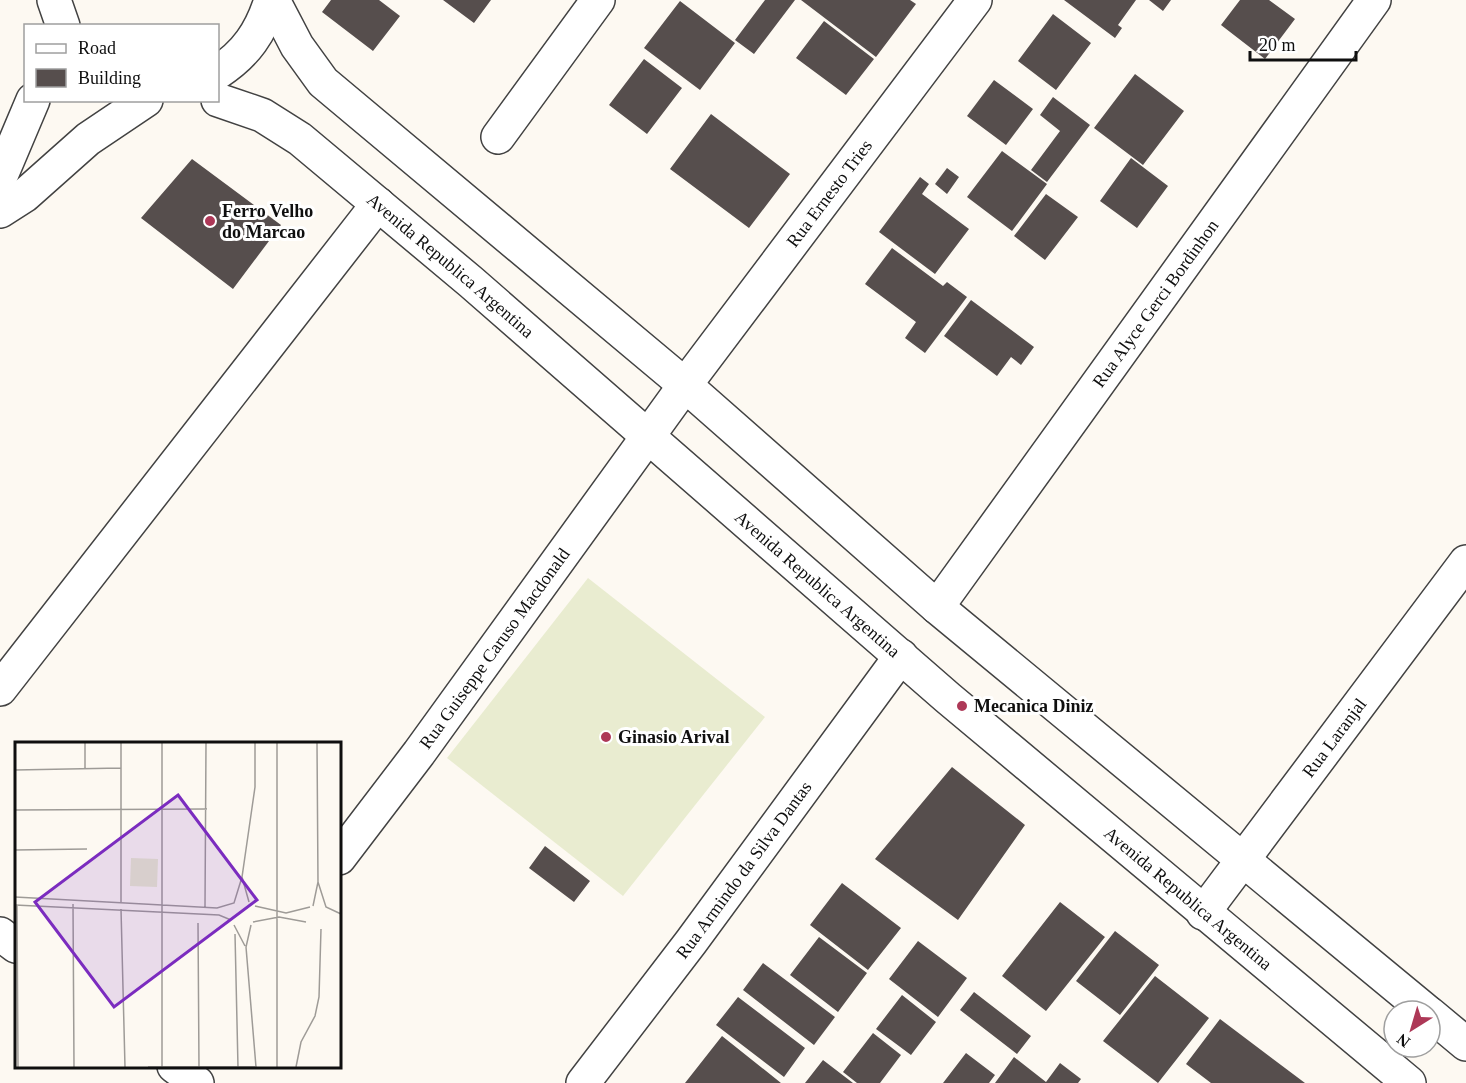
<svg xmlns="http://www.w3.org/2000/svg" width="1466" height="1083" font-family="'Times New Roman',serif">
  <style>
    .pitch { fill: #e9ecd0 }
    .building { fill: #564e4d }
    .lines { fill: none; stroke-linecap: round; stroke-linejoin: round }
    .minor-casing { stroke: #424242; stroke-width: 36 }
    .tertiary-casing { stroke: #424242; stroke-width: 36 }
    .minor { stroke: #fff; stroke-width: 33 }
    .tertiary { stroke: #fff; stroke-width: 33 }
    .poi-dot { fill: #ad3857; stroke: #fff; stroke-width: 2 }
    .labels { text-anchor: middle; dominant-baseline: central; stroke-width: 6; stroke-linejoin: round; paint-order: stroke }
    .street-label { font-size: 18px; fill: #0f0f0f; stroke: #fff }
    .poi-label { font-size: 18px; font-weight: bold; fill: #0f0f0f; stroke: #fff; text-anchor: start }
    .inset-road { fill: none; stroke: #9e9b97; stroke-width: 1.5 }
    .view { fill: #7b2cbf; fill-opacity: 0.15; stroke: #7b2cbf; stroke-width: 3 }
    .inset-edge { fill: none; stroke: #0f0f0f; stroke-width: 3 }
  </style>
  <rect width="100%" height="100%" fill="#fdf9f2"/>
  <path class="pitch" d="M 588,578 L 765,717 L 623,896 L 447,758 Z"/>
  <path class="building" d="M 331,0 L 379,0 L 400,16 L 373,51 L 322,12 Z
    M 443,0 L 491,0 L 474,23 Z
    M 765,0 L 795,0 L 754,54 L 735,40 Z
    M 801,0 L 910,0 L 916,4 L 876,57 Z
    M 1064,0 L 1136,0 L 1118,25 L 1122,28 L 1115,38 Z
    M 1149,0 L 1171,0 L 1163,11 Z
    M 1240,0 L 1269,0 L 1295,19 L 1265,59 L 1221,25 Z
    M 680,1 L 735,43 L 700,90 L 644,48 Z
    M 1053,14 L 1091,43 L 1056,90 L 1018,61 Z
    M 824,21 L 874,59 L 846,95 L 796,58 Z
    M 644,59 L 682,88 L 647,134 L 609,105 Z
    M 1135,74 L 1184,111 L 1143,165 L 1094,128 Z
    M 994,80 L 1033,109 L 1006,145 L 967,116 Z
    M 1053,97 L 1090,125 L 1047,182 L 1031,170 L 1060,131 L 1040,115 Z
    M 711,114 L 790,174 L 749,228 L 670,169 Z
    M 1002,151 L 1047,184 L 1012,231 L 967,197 Z
    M 1131,158 L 1168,186 L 1137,228 L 1100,201 Z
    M 192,159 L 281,225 L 233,289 L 141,218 Z
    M 947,168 L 959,177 L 947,194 L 935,184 Z
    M 920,177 L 929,184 L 922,194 L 969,229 L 935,274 L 879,232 Z
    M 1046,194 L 1078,217 L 1045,260 L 1014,236 Z
    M 892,248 L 943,286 L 947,282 L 967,297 L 925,353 L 905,338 L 916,322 L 865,284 Z
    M 971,300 L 1034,347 L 1021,365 L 1011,357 L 997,376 L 944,336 Z
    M 952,767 L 1025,825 L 958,920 L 875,859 Z
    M 545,846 L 590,881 L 574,902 L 529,868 Z
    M 842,883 L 901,928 L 868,970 L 810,925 Z
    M 1060,902 L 1105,937 L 1046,1011 L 1002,976 Z
    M 1115,931 L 1159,965 L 1120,1015 L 1076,981 Z
    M 819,937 L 867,973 L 838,1012 L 790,975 Z
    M 918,941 L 967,978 L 938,1017 L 889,979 Z
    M 763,963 L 835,1017 L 814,1045 L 743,990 Z
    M 1155,976 L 1209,1018 L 1158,1083 L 1103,1041 Z
    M 974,992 L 1031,1036 L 1017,1054 L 960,1010 Z
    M 902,995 L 936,1022 L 911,1055 L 876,1029 Z
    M 738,997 L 805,1048 L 784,1077 L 716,1025 Z
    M 1220,1019 L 1305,1083 L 1211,1083 L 1186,1064 Z
    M 873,1033 L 901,1055 L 880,1083 L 857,1083 L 843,1072 Z
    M 722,1036 L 781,1083 L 685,1083 Z
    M 966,1053 L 995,1075 L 989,1083 L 943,1083 Z
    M 1014,1057 L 1046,1082 L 1060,1063 L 1081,1079 L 1078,1083 L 995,1083 Z
    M 823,1060 L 853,1083 L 805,1083 Z"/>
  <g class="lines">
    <defs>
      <g id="minor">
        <path d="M 498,137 L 598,0"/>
        <path id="s1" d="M 937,607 L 1374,0"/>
        <path d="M 0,689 L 378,204"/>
        <path id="s2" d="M 339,858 L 419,753 L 685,385 L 975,0"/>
        <path id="s3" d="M 1203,913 L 1466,562"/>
        <path d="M 0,934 L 16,946"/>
        <path d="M 174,1066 L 197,1083"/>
        <path id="s4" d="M 583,1083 L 691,942 L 901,656"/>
      </g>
      <g id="tertiary">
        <path d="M 54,0 L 63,26"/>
        <path d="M 273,0 L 297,46 L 323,82 L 685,385 L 937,607 L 1426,1011"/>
        <path d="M 218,72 C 246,54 261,32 271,0"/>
        <path id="s5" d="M 218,100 L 262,115 L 300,139 L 471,282 L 948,698 L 1409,1083"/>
        <path d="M 0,178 L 33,100"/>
        <path d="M 0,211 L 25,195 L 88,139 L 146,100"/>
        <path d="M 1430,1014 L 1466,1044"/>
      </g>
    </defs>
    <use href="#minor" class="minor-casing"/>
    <use href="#tertiary" class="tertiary-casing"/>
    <use href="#minor" class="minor"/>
    <use href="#tertiary" class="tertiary"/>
  </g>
  <g class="poi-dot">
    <circle cx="210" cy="221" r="6"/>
    <circle cx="962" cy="706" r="6"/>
    <circle cx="606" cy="737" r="6"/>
  </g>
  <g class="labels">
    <g class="street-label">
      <text stroke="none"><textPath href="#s2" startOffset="826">Rua Ernesto Tries</textPath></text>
      <text stroke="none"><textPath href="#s5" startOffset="288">Avenida Republica Argentina</textPath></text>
      <text stroke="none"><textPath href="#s1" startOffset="374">Rua Alyce Gerci Bordinhon</textPath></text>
      <text stroke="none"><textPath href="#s5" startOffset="774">Avenida Republica Argentina</textPath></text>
      <text stroke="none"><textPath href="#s2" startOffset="261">Rua Guiseppe Caruso Macdonald</textPath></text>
      <text stroke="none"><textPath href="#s3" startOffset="219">Rua Laranjal</textPath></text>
      <text stroke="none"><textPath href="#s4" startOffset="267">Rua Armindo da Silva Dantas</textPath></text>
      <text stroke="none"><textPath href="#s5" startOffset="1260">Avenida Republica Argentina</textPath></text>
    </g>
    <g class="poi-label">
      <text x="222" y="211">Ferro Velho<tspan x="222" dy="21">do Marcao</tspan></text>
      <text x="974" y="706">Mecanica Diniz</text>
      <text x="618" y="737">Ginasio Arival</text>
    </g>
  </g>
  <g transform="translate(15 742)">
    <rect width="326" height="326" fill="#fdf9f2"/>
    <path d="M 116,116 L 143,117 L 142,145 L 115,144 Z" fill="#e9ecd0"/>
    <path class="inset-road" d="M 106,1 L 106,160M 147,1 L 147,325M 262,1 L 262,325M 70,27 L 70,1M 0,28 L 106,26M 0,68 L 192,67M 0,108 L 72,107M 227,135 L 234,160M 303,140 L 311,165 L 326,172M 0,155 L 202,166 L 219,161 L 227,135 L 240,45 L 240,1M 58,162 L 59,325M 0,163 L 204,173 L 216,178M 2,163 L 3,325M 240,164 L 271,171 L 295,165M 298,164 L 303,140 L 302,1M 190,165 L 191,1M 106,167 L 110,325M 238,180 L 264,175 L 291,180M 183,181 L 184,325M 219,183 L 230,204M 236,183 L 231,205 L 241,325M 220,192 L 223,325M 133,325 L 240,325M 281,325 L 286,300 L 300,274 L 304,255 L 306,187"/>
    <path class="view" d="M 163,53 L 242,158 L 99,265 L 20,160 Z"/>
    <rect width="326" height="326" class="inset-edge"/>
  </g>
  <rect x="24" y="24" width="195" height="78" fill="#ffffff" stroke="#9f9f9f" stroke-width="1.5"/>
  <rect x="36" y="44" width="30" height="9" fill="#ffffff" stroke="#9f9f9f" stroke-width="1.5"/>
  <text x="78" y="54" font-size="18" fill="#0f0f0f">Road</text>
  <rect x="36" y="69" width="30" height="18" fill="#564e4d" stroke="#9f9f9f" stroke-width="1.5"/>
  <text x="78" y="84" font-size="18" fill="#0f0f0f">Building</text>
  <g transform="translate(1412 1029) rotate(217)"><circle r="28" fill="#ffffff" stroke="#9f9f9f" stroke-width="1.5"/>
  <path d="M0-4.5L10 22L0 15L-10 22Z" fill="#ad3857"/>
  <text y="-9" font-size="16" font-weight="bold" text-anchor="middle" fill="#0f0f0f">N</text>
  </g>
  <path d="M1250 51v9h106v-9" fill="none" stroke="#0f0f0f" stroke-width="3"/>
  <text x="1259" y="51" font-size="18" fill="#0f0f0f" stroke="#ffffff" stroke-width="4.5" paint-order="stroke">20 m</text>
</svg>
